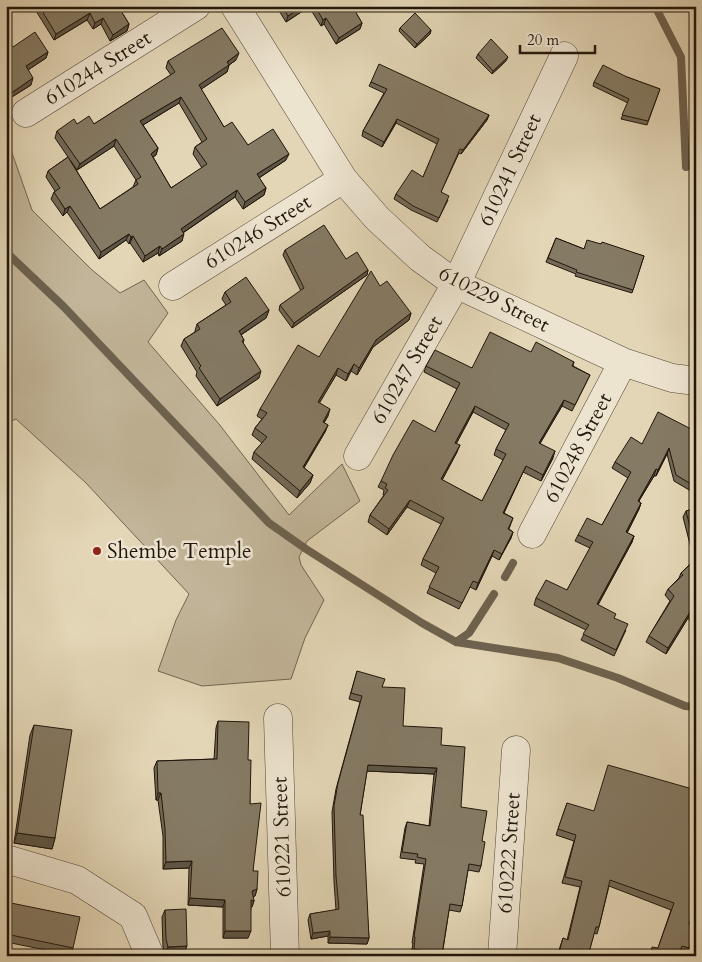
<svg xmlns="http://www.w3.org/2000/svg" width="702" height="962" font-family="Cardo,serif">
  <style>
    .green { fill: #c2b599; stroke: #716652 }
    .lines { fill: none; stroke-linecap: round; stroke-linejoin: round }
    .stream { stroke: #6d624f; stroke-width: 8 }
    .minor-casing { stroke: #514636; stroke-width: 29 }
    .minor { stroke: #ede4d0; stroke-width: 28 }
    .wall { fill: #726956; stroke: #20160b; fill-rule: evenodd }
    .shaded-wall { fill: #5d5546; stroke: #20160b }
    .building { fill: #857a64; stroke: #20160b; fill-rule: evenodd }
    .poi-dot { fill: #8f2418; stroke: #ede4d0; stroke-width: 2 }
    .labels { text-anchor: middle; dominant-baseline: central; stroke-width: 5; stroke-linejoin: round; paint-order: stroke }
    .street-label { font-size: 21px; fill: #20160b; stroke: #ede4d0 }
    .poi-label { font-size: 21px; fill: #20160b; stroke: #ede4d0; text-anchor: start }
  </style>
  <rect width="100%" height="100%" fill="#e3d6b6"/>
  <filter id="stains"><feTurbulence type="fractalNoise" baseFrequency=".004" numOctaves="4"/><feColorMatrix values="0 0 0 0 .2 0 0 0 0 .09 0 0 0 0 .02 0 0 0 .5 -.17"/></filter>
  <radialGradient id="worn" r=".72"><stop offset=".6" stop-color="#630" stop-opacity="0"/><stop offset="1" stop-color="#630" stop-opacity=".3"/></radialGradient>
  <path class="green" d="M 6,146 L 11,150 L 32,210 L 91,269 L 120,293 L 144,280 L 168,313 L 148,342 L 219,424 L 289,515 L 342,464 L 360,501 L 307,541 L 299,557 L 301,565 L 324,600 L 305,638 L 291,679 L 202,686 L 158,671 L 176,620 L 189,594 L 86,483 L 16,419 L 6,423 Z"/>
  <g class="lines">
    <path class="stream" d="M 655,6 L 681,57 L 686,167
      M 6,252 L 63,306 L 269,523 L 306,549 L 422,623 L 456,642 L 558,658 L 618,678 L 685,706 L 696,707
      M 505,577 L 513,563
      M 456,642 L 469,633 L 494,594"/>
    <defs>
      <path id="minor" d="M 235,6 L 343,179 L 377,218 L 420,258 L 456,284 L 623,362 L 672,378 L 696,381
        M 26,113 L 196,6
        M 173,286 L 343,179
        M 358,456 L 456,284 L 564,56
        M 532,534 L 623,362
        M 278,718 L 285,956
        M 6,859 L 77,880 L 133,916 L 150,956
        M 502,956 L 516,750"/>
    </defs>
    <use href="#minor" class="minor-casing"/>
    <use href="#minor" class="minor"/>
  </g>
  <path class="wall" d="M 33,6 L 118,6 L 129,24 L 127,31 L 110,41 L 101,24 L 93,29 L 87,20 L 54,40 Z
    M 276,6 L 352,6 L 362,23 L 360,29 L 336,44 L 324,24 L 321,26 L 309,7 L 286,22 Z
    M 400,28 L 431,30 L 430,34 L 415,48 L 399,31 Z
    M 6,36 L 13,47 L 48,52 L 46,58 L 28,70 L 31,85 L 7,100 L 6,99 Z
    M 478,54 L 506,61 L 492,74 L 476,58 Z
    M 236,60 L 229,65 L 227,72 L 201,89 L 224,127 L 248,145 L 286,160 L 259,178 L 266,188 L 264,195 L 243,209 L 235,197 L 183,233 L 182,241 L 159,256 L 158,253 L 143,262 L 130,243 L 129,244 L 126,240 L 99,259 L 67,212 L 63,216 L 51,199 L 54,192 L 55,191 L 46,177 L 48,171 L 68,157 L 55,138 L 57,131 L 77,124 L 94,124 L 171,75 L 166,68 L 168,61 ZM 179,103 L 202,142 L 195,147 L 193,154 L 202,168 L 171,188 L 153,157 L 156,155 L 158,148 L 143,125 ZM 114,146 L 136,180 L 133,187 L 100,209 L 70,160 L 77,170 Z
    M 627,77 L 660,89 L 647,125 L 621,119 L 628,103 L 593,86 L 594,82 Z
    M 371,82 L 489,115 L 487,120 L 461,154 L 459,153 L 441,192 L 448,200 L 437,222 L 411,210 L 394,199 L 396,194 L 423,177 L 437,144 L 396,123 L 382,147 L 362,136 L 363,131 L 384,93 L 369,86 Z
    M 556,238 L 584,249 L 601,244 L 644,256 L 632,293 L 575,276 L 576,274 L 546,262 Z
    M 285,250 L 346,259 L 368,270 L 367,275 L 292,328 L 279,310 L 280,305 L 301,291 L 283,255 Z
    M 225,292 L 269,310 L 266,318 L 241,335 L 244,340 L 243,343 L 259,378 L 217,406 L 196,376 L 197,372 L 181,346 L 184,339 L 195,332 L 195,331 L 197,324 L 226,305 L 222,299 Z
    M 411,313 L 409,320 L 373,347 L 357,375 L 351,371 L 346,381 L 336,375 L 319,403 L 328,416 L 324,423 L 328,425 L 325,432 L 304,468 L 313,475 L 310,483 L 297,498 L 252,459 L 254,452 L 262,443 L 252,435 L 255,428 L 262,419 L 257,416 L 260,409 L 319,357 Z
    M 531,352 L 574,362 L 573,366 L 590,375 L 572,411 L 562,406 L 540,443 L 553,458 L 541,481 L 523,472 L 504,513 L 513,518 L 509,529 L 513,532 L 511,538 L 499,560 L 492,556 L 476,590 L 470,587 L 459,609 L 427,593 L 436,573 L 421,565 L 423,559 L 441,524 L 407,507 L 387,535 L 368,522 L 370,515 L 384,495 L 383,495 L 384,490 L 378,487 L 381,481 L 435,432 L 457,389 L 424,372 L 426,366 L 472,368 ZM 473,412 L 506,430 L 496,449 L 494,455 L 503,460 L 482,501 L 442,480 L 457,452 L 456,444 Z
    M 695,413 L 696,413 L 696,494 L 674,481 L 667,454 L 656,476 L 654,476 L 639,501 L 641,503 L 639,509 L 627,533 L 634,536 L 632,542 L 598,605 L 614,618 L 626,630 L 614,656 L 581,640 L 586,630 L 534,605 L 536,598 L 567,590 L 590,548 L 575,541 L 578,535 L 602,525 L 628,478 L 612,468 L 615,462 L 642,444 L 692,429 L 693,419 Z
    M 696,508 L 696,628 L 688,618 L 666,654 L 646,642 L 649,636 L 670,601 L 665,595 L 668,589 L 679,578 L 681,573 L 694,560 L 683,517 L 686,511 Z
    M 357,671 L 382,687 L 403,726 L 441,745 L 461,807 L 482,841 L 481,866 L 479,872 L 468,870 L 462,906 L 460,912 L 449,910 L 442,956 L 411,955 L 413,943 L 412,943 L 424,864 L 415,863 L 416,860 L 400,858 L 405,828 L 407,822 L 429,826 L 434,774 L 367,771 L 360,815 L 369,938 L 367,944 L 328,943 L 328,936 L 311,939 L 308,920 L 310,914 L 336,910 L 334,882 L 332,812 L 336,789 L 360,702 L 349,699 Z
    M 218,721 L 248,760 L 250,804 L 253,871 L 257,889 L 255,896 L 253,897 L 254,901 L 252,907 L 251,907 L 248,938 L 223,938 L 223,907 L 188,905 L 189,868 L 163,869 L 163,836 L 158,800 L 156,800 L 154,768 L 157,761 L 214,759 L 216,728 Z
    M 34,725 L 55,838 L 52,849 L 14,843 L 30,735 Z
    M 567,803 L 694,884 L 689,924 L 696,929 L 687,955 L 680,952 L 658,948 L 671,910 L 609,886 L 599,927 L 597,934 L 594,933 L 588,956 L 557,956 L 563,938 L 567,940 L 580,887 L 562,883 L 574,841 L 556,835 Z
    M 11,903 L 73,948 L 71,955 L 6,942 L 6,921 L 8,911 Z
    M 165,910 L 184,954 L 165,955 L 163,947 L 162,917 Z"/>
  <path class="shaded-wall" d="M 303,6 L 310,6 L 286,22 L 288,16 Z
    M 90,13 L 87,20 L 54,40 L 56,34 Z
    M 103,18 L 101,24 L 93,29 L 95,23 Z
    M 326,18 L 324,24 L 321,26 L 323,20 Z
    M 362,23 L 360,29 L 336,44 L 339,38 Z
    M 129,24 L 127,31 L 110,41 L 113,35 Z
    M 431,30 L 430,34 L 415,48 L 417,44 Z
    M 48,52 L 46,58 L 23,73 L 26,66 Z
    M 239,53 L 236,60 L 229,65 L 227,72 L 197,92 L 199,85 L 227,62 Z
    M 508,57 L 506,61 L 492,74 L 493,71 Z
    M 33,78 L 31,85 L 7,100 L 10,94 Z
    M 181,97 L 179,103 L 138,128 L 140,121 Z
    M 489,115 L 487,120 L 461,154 L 463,150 Z
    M 397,119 L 396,123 L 382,147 L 384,142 Z
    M 116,139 L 114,146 L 77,170 L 80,164 Z
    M 158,148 L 156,155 L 148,160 L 151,154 Z
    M 289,154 L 286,160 L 254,181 L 257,174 Z
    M 266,188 L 264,195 L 243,209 L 245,202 Z
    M 237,190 L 235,197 L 178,236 L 181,229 Z
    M 70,206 L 67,212 L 63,216 L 65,209 Z
    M 129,234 L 126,240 L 99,259 L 101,252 Z
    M 184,234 L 182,241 L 159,256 L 162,249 Z
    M 133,236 L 130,243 L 129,244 L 131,237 Z
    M 160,246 L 158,253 L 143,262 L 145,256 Z
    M 368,270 L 367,275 L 292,328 L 294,323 Z
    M 269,310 L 266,318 L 236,338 L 239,331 Z
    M 411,313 L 409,320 L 373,347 L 357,375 L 359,368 L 376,340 Z
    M 354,364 L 351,371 L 346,381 L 348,374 Z
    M 338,368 L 336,375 L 316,409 L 318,402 Z
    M 261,371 L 259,378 L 217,406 L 220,399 Z
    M 564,400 L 562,406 L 537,449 L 539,443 Z
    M 475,406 L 473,412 L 453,450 L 455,443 Z
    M 330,409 L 328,416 L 320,429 L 323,422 Z
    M 328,425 L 325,432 L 300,474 L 303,467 Z
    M 460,445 L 457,452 L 439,486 L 441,479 Z
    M 669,448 L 667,454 L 656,476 L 658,470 Z
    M 555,451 L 553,458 L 541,481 L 543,475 Z
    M 526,466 L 523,472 L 501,519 L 503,513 Z
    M 656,469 L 654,476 L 635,507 L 638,501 Z
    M 313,475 L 310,483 L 297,498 L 300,491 Z
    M 410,500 L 407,507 L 387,535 L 389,529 Z
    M 641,503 L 639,509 L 624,539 L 626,532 Z
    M 513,532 L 511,538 L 499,560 Z
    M 634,536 L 632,542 L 595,610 L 597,604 Z
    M 494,550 L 492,556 L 476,590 L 478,583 Z
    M 690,612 L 688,618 L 666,654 L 668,648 Z
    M 368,765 L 437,768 L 434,774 L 366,771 Z
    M 158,793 L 161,793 L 158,800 L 156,800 Z
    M 17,833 L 55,838 L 52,849 L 14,843 Z
    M 192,861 L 189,868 L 163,869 L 166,862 Z
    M 257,889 L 255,896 L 249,898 L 252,891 Z
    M 190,898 L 225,900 L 223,907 L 188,905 Z
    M 251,900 L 254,901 L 252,907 L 248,907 Z
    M 225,931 L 251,931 L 248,938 L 223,938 Z
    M 330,931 L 328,936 L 311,939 L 313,933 Z
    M 330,937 L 369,938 L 367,944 L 328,943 Z
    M 187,946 L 184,954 L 165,955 L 168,947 Z"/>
  <path class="building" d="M 39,6 L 118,6 L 129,24 L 113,35 L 103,18 L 95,23 L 90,13 L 56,34 Z
    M 282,6 L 303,6 L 288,16 Z
    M 315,6 L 352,6 L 362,23 L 339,38 L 326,18 L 323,20 Z
    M 415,13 L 431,30 L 417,44 L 400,28 Z
    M 222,28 L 239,53 L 227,62 L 229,65 L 199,85 L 224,127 L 232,122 L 248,145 L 273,129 L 289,154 L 257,174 L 266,188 L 245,202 L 237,190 L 181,229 L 184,234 L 162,249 L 160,246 L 145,256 L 133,236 L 131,237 L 129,234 L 101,252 L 70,206 L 65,209 L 54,192 L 60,188 L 48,171 L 68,157 L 100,209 L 138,184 L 136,180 L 141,177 L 116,139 L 80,164 L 57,131 L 74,119 L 77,124 L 89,116 L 94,124 L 175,72 L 168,61 ZM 181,97 L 207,139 L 195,147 L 207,164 L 171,188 L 151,154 L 158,148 L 140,121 Z
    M 35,32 L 48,52 L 26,66 L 33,78 L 10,94 L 6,88 L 6,36 L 13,47 Z
    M 491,39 L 508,57 L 493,71 L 478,54 Z
    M 379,64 L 489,115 L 463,150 L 460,149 L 441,192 L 449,196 L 439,218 L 413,206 L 396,194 L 412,170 L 423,177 L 439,139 L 397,119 L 384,142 L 363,131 L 387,89 L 371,82 Z
    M 603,65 L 627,77 L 660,89 L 648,121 L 622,115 L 629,99 L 594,82 Z
    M 324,225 L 346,259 L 357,252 L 368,270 L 294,323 L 280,305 L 304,288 L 285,250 Z
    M 556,238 L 584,249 L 587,240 L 601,244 L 602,242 L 644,256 L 633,290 L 576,272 L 577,270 L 548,258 Z
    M 371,271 L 380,286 L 387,281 L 411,313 L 376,340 L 359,368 L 354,364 L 348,374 L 338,368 L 318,402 L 330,409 L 323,422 L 328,425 L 303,467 L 313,475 L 300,491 L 254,452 L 267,437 L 255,428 L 267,413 L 260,409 L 298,345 L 319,357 Z
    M 246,277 L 269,310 L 239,331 L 244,340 L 242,341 L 261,371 L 220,399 L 199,368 L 201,366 L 184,339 L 200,329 L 197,324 L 231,302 L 225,292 Z
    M 490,332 L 531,352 L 536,342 L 574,362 L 572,366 L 590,375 L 575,405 L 564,400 L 539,443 L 555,451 L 543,475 L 526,466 L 503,513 L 513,518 L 508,529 L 513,532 L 502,554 L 494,550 L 478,583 L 473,581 L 462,603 L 429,587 L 439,567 L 423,559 L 444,518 L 410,500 L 389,529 L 370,515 L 388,490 L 385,488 L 387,484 L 381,481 L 393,455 L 413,420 L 435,432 L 460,383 L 426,366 L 435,350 L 472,368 ZM 475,406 L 509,424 L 496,449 L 506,454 L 482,501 L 441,479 L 460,445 L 455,443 Z
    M 658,412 L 693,430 L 695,413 L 696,413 L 696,487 L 676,475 L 669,448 L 658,470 L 656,469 L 638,501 L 641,503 L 626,532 L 634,536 L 597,604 L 616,614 L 614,618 L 628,624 L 616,650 L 583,634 L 589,625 L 536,598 L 546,580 L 567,590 L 593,542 L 578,535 L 587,518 L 602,525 L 631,472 L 615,462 L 631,437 L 642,444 Z
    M 696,508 L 696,550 L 686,511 Z
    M 696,559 L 696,619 L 690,612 L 668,648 L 649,636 L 674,596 L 668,589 L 683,575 L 681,573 Z
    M 357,671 L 385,679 L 382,687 L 405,688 L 403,726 L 442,728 L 441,745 L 465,747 L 461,807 L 487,811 L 482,841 L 485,842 L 481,866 L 469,864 L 462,906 L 450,904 L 442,954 L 414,949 L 415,937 L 414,937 L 426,859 L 417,857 L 418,854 L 402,852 L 407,822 L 430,826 L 437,768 L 368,765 L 360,815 L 363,815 L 369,938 L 330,937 L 330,931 L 313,933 L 310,914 L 339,909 L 336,876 L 334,806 L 338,783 L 362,696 L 351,693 Z
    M 218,721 L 249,722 L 248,760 L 251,760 L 250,804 L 261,803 L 253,871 L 258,871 L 257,889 L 252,891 L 254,901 L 251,900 L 251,931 L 225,931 L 225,900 L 190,898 L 192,861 L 166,862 L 165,829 L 161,793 L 158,793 L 157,761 L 217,759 Z
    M 34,725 L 72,730 L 55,838 L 17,833 Z
    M 608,765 L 696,790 L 696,877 L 694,884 L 696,884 L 696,899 L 689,924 L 696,927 L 696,929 L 689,948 L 682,946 L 678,956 L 650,956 L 652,947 L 658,948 L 674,903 L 610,880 L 599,927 L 596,927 L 588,956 L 558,956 L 563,938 L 568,940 L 582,881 L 565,877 L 576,835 L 558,829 L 567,803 L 594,811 Z
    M 11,903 L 80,917 L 73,948 L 6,934 L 6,927 Z
    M 186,909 L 187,946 L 168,947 L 166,939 L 165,910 Z"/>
  <circle class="poi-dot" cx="97" cy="551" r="5"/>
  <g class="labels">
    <g class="street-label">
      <text transform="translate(98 68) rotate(-32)">610244 Street</text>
      <text transform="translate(510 170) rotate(-65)">610241 Street</text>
      <text transform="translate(258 232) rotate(-32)">610246 Street</text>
      <text transform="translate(494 299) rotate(27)">610229 Street</text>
      <text transform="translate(407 370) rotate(-60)">610247 Street</text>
      <text transform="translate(578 448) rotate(-62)">610248 Street</text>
      <text transform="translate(282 837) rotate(-92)">610221 Street</text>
      <text transform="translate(509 853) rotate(-86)">610222 Street</text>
    </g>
    <g class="poi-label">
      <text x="107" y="551">Shembe Temple</text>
    </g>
  </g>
  <rect width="702" height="962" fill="none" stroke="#e3d6b6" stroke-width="25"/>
  <rect x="8" y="8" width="687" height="947" fill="none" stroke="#20160b" stroke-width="2.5"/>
  <rect x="12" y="12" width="677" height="937" fill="none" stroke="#20160b"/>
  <path d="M520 45v8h75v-8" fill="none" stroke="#20160b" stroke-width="2.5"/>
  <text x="527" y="45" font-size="15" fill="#20160b" stroke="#ede4d0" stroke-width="4" paint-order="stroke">20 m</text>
  <rect width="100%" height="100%" filter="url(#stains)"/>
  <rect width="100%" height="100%" fill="url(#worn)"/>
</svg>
